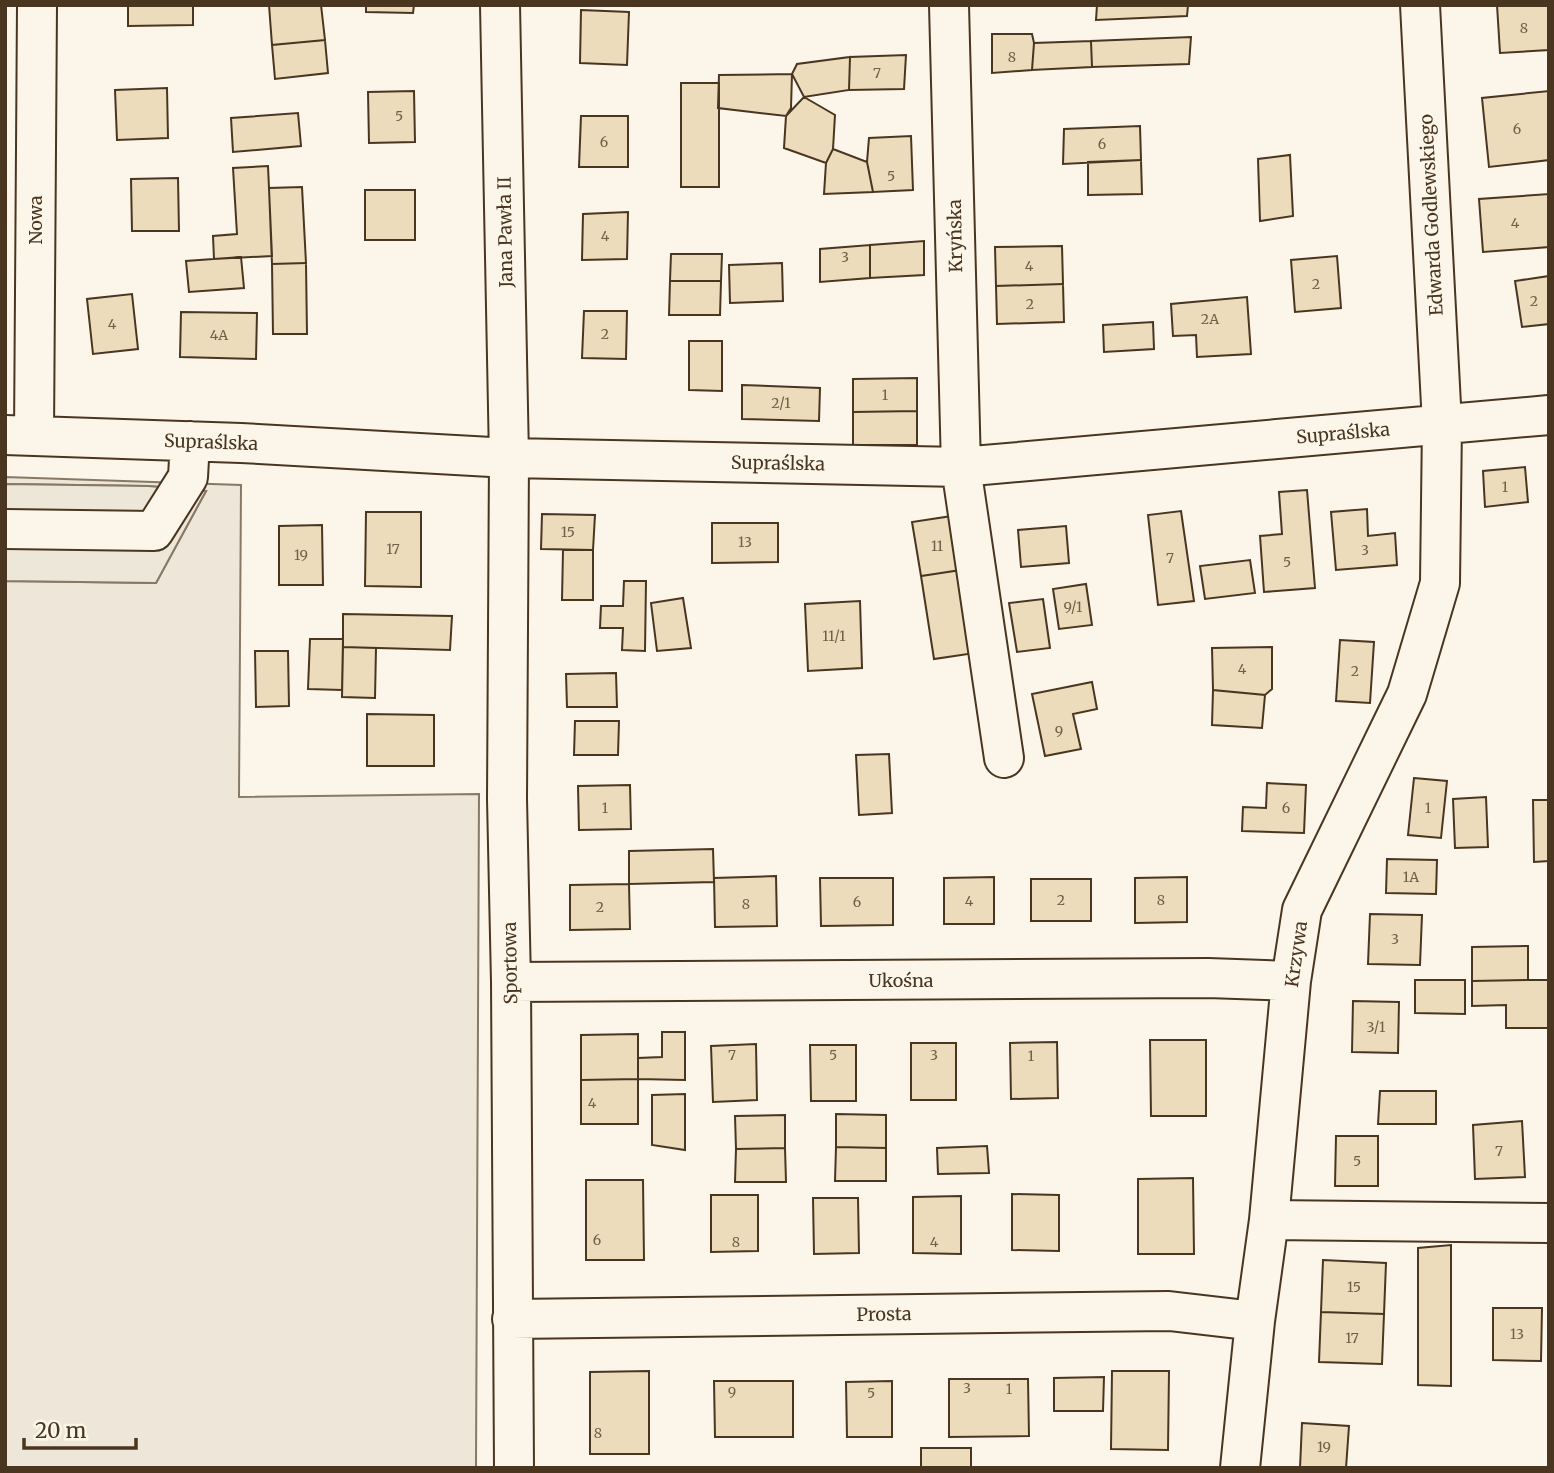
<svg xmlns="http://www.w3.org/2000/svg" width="1554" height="1473" font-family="Merriweather,serif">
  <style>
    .green { fill: #ede6d9; stroke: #887966; stroke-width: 2 }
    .parking { fill: #ede7d9; stroke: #887966; stroke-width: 2 }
    .building { fill: #ecdcbc; stroke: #4a3520; stroke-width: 2 }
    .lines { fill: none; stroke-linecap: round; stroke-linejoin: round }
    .minor-casing { stroke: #4a3520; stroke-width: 42 }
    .minor { stroke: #fbf6e9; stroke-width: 38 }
    .labels { text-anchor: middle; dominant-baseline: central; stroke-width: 5; stroke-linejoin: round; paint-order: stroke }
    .number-label { font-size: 14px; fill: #725f47 }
    .street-label { font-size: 18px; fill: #4a3520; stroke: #fbf6e9 }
  </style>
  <rect width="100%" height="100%" fill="#fbf6e9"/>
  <path class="green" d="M 5,477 L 241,485 L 239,797 L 479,794 L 476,1468 L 5,1468 L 5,581 L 156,583 L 206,491 L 148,486 L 5,484 Z"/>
  <path class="parking" d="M 5,484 L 148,486 L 206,491 L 156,583 L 5,581 Z"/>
  <path class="building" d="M 128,5 L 193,5 L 193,25 L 128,26 Z
    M 269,5 L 321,5 L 325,40 L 272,45 Z
    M 366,5 L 414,5 L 413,13 L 366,12 Z
    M 1097,5 L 1188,5 L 1187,16 L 1096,20 Z
    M 1497,5 L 1549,5 L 1549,50 L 1500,53 Z
    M 581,10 L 629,12 L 627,65 L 580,63 Z
    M 992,34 L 1032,34 L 1034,43 L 1032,70 L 992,73 Z
    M 1191,37 L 1189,64 L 1092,67 L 1091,41 Z
    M 325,40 L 328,73 L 275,79 L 272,45 Z
    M 1091,41 L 1092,67 L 1032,70 L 1034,43 Z
    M 906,55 L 904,89 L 849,90 L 850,57 Z
    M 850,57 L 849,90 L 804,97 L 792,74 L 797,64 Z
    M 792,74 L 791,108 L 786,116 L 718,108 L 719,75 Z
    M 681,83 L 719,83 L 719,187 L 681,187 Z
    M 167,88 L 168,138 L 117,140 L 115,90 Z
    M 414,91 L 415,142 L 369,143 L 368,92 Z
    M 1549,91 L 1549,160 L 1489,167 L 1482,98 Z
    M 804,97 L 835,115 L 833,149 L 826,163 L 784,148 L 786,116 Z
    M 298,113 L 301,146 L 233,152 L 231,118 Z
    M 581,116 L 628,116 L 628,167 L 579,167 Z
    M 1140,126 L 1141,160 L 1063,164 L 1064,129 Z
    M 911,136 L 913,190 L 873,192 L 867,162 L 869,138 Z
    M 833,149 L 867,162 L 873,192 L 824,194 L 826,163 Z
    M 1290,155 L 1293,216 L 1260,221 L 1258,159 Z
    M 1141,160 L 1142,194 L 1088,195 L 1088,162 Z
    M 268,166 L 272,256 L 214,259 L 213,236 L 237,234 L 233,168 Z
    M 178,178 L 179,231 L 132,231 L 131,179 Z
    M 302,187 L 306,263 L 272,264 L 269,188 Z
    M 365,190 L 415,190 L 415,240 L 365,240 Z
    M 1549,194 L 1549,247 L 1483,252 L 1479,199 Z
    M 628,212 L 627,259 L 582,260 L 583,214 Z
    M 924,241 L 924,275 L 870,278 L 870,245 Z
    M 870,245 L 870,278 L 820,282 L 820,249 Z
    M 1062,246 L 1063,284 L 996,286 L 995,247 Z
    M 671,254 L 722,254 L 721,281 L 670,281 Z
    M 1337,256 L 1341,308 L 1295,312 L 1291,260 Z
    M 241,257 L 244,288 L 189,292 L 186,261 Z
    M 306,263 L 307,334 L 273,334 L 272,264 Z
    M 782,263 L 783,301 L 730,303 L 729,265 Z
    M 1549,276 L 1549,324 L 1522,327 L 1515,281 Z
    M 670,281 L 721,281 L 720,315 L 669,315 Z
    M 1063,284 L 1064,322 L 997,324 L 996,286 Z
    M 132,294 L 138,349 L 93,354 L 87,299 Z
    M 1247,297 L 1251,354 L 1197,357 L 1196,335 L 1173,336 L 1171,304 Z
    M 584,311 L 627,311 L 626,359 L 582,358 Z
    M 181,312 L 257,313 L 256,359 L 180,357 Z
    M 1153,322 L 1154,349 L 1104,352 L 1103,325 Z
    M 689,341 L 722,341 L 722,391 L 689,390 Z
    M 917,378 L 917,411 L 853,412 L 853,379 Z
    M 742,385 L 820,388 L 819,421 L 742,419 Z
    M 917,411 L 917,445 L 853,445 L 853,412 Z
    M 1525,467 L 1528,502 L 1485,507 L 1483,471 Z
    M 1307,490 L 1315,588 L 1264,592 L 1260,536 L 1282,534 L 1279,492 Z
    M 1367,509 L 1368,536 L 1395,533 L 1397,565 L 1336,570 L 1331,512 Z
    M 1181,511 L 1194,601 L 1158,605 L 1148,515 Z
    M 366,512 L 421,512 L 421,587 L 365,586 Z
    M 542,514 L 595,515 L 593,550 L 541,549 Z
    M 952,516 L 961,570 L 921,576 L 912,522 Z
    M 712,523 L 778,523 L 778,562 L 712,563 Z
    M 322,525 L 323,585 L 279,585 L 279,526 Z
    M 1066,526 L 1069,563 L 1021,567 L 1018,530 Z
    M 563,550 L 593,550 L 593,600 L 562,600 Z
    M 1250,560 L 1255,593 L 1205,599 L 1200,566 Z
    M 961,570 L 975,653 L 934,659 L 921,576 Z
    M 624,581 L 646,581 L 645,651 L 622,650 L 623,628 L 600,628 L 601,606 L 623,606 Z
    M 1086,584 L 1092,625 L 1059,629 L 1053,589 Z
    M 683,598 L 691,648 L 657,651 L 651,603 Z
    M 1043,599 L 1050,648 L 1017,652 L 1009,603 Z
    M 860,601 L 862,668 L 808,671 L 805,604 Z
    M 343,614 L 452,616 L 450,650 L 343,647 Z
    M 310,639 L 343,639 L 342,690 L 308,689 Z
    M 1340,640 L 1374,642 L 1370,703 L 1336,701 Z
    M 343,647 L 376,648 L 375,698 L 342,697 Z
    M 1272,647 L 1272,689 L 1265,695 L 1213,690 L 1212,648 Z
    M 255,651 L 288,651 L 289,706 L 256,707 Z
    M 616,673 L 617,707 L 567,707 L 566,674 Z
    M 1092,682 L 1097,709 L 1073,714 L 1081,749 L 1045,756 L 1032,694 Z
    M 1213,690 L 1265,695 L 1262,728 L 1212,725 Z
    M 367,714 L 434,715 L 434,766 L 367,766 Z
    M 575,721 L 619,721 L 618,755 L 574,755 Z
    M 889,754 L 892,813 L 859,815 L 856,755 Z
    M 1414,778 L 1447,781 L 1441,838 L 1408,835 Z
    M 1267,783 L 1306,785 L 1304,833 L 1242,831 L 1243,807 L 1266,808 Z
    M 630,785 L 631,829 L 579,830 L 578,786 Z
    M 1486,797 L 1488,847 L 1455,848 L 1453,799 Z
    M 1533,800 L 1549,800 L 1549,861 L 1534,862 Z
    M 713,849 L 714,882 L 629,884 L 629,851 Z
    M 1387,859 L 1437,860 L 1436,894 L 1386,893 Z
    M 776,876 L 777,926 L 715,927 L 714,878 Z
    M 994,877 L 994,924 L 944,924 L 944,878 Z
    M 1187,877 L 1187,922 L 1135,923 L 1135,878 Z
    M 820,878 L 893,878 L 893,925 L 821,926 Z
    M 1031,879 L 1091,879 L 1091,921 L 1031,921 Z
    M 629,884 L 630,929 L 570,930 L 570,885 Z
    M 1370,914 L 1422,915 L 1420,965 L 1368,964 Z
    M 1528,946 L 1528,980 L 1472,981 L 1472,947 Z
    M 1415,980 L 1465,980 L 1465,1014 L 1415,1013 Z
    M 1528,980 L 1549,980 L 1549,1028 L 1506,1028 L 1506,1005 L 1472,1006 L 1472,981 Z
    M 1353,1001 L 1399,1002 L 1398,1053 L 1352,1052 Z
    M 662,1032 L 685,1032 L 685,1080 L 638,1079 L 638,1058 L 662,1057 Z
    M 638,1034 L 638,1079 L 581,1080 L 581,1035 Z
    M 1150,1040 L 1206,1040 L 1206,1116 L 1151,1116 Z
    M 1057,1042 L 1058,1098 L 1011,1099 L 1010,1043 Z
    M 911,1043 L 956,1043 L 956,1100 L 911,1100 Z
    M 756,1044 L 757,1100 L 713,1102 L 711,1046 Z
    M 810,1045 L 856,1045 L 856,1101 L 811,1101 Z
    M 638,1079 L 638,1124 L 581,1124 L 581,1080 Z
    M 1380,1091 L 1436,1091 L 1436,1124 L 1378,1124 Z
    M 685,1094 L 685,1150 L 652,1145 L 652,1095 Z
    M 836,1114 L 886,1115 L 886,1148 L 836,1147 Z
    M 785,1115 L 785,1148 L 736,1149 L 735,1116 Z
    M 1522,1121 L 1525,1177 L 1475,1179 L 1473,1125 Z
    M 1336,1136 L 1378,1136 L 1378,1186 L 1335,1186 Z
    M 987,1146 L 989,1173 L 938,1174 L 937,1148 Z
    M 836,1147 L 886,1148 L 886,1181 L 835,1181 Z
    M 785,1148 L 786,1182 L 735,1182 L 736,1149 Z
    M 1193,1178 L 1194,1254 L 1138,1254 L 1138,1179 Z
    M 586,1180 L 643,1180 L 644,1260 L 586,1260 Z
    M 1012,1194 L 1059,1195 L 1059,1251 L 1012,1250 Z
    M 711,1195 L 758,1195 L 758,1251 L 711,1252 Z
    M 961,1196 L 961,1254 L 913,1253 L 913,1197 Z
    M 813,1198 L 858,1198 L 859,1253 L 814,1254 Z
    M 1451,1245 L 1451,1386 L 1418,1385 L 1418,1248 Z
    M 1323,1260 L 1386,1263 L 1384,1314 L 1321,1312 Z
    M 1493,1308 L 1542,1308 L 1541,1361 L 1493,1360 Z
    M 1321,1312 L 1384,1314 L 1382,1364 L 1319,1362 Z
    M 649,1371 L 649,1454 L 590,1454 L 590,1372 Z
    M 1112,1371 L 1169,1371 L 1168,1450 L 1111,1449 Z
    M 1104,1377 L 1103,1411 L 1054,1411 L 1054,1378 Z
    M 949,1379 L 1028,1379 L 1029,1436 L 949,1437 Z
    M 714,1381 L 793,1381 L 793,1437 L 715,1437 Z
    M 892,1381 L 892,1437 L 847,1437 L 846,1382 Z
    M 1302,1423 L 1349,1426 L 1346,1468 L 1300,1468 Z
    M 921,1448 L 971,1448 L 971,1468 L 921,1468 Z"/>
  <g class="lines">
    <defs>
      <path id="minor" d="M 500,5 L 509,458 L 507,799 L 511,982 L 514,1468
        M 949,5 L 961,467 L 1004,758
        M 5,435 L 241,443 L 509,458 L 961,467 L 1549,415
        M 34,436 L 37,5
        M 5,529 L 154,531 L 188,477 L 190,441
        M 511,982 L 1208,978 L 1291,981
        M 1269,1220 L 1549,1223
        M 512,1319 L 1169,1311 L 1255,1321
        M 1240,1468 L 1255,1321 L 1269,1220 L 1291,981 L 1302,910 L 1407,694 L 1440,583 L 1442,424 L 1420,5"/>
    </defs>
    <use href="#minor" class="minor-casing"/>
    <use href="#minor" class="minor"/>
  </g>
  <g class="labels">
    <g class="number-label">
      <text x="1524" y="28">8</text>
      <text x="1012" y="57">8</text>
      <text x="877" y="73">7</text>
      <text x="399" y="116">5</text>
      <text x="1517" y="129">6</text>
      <text x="604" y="142">6</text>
      <text x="1102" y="144">6</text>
      <text x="891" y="176">5</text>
      <text x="1515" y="223">4</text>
      <text x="605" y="236">4</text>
      <text x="845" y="257">3</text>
      <text x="1029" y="266">4</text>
      <text x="1316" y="284">2</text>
      <text x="1534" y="301">2</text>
      <text x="1030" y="304">2</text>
      <text x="1210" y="319">2A</text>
      <text x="112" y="324">4</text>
      <text x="605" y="334">2</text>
      <text x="219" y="335">4A</text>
      <text x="885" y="395">1</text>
      <text x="781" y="403">2/1</text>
      <text x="1505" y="487">1</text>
      <text x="568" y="532">15</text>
      <text x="745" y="542">13</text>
      <text x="937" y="546">11</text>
      <text x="393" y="549">17</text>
      <text x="1365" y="550">3</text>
      <text x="301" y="555">19</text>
      <text x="1170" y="558">7</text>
      <text x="1287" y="562">5</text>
      <text x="1073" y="607">9/1</text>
      <text x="834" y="636">11/1</text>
      <text x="1242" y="669">4</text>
      <text x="1355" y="671">2</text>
      <text x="1059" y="731">9</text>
      <text x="605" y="808">1</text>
      <text x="1286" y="808">6</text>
      <text x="1428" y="808">1</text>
      <text x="1411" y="877">1A</text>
      <text x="1061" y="900">2</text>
      <text x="1161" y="900">8</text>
      <text x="969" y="901">4</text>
      <text x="857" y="902">6</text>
      <text x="746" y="904">8</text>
      <text x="600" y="907">2</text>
      <text x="1395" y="939">3</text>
      <text x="1376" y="1027">3/1</text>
      <text x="732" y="1055">7</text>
      <text x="833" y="1055">5</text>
      <text x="934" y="1055">3</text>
      <text x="1031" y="1056">1</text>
      <text x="592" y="1103">4</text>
      <text x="1499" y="1151">7</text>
      <text x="1357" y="1161">5</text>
      <text x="597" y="1240">6</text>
      <text x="736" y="1242">8</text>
      <text x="934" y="1242">4</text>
      <text x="1354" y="1287">15</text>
      <text x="1517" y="1334">13</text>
      <text x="1352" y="1338">17</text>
      <text x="967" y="1388">3</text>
      <text x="1009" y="1389">1</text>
      <text x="732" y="1392">9</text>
      <text x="871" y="1393">5</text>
      <text x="598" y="1433">8</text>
      <text x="1324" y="1447">19</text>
    </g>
    <g class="street-label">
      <text transform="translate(1431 215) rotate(-93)">Edwarda Godlewskiego</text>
      <text transform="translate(35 220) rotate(-90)">Nowa</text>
      <text transform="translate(505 232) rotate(-91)">Jana Pawła II</text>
      <text transform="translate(955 236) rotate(-91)">Kryńska</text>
      <text transform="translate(1343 433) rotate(-5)">Supraślska</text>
      <text transform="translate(211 442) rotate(2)">Supraślska</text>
      <text transform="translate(778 463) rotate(1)">Supraślska</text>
      <text transform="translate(1296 954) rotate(-82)">Krzywa</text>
      <text transform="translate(510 963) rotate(-91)">Sportowa</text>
      <text x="901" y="980">Ukośna</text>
      <text transform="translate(884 1314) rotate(-1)">Prosta</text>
    </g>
  </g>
  <rect width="1554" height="1473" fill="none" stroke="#4a3520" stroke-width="14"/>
  <path d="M24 1438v10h112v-10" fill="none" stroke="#4a3520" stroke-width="3.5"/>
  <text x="35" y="1438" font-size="21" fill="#4a3520" stroke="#fbf6e9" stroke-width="5" paint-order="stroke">20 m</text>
</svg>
